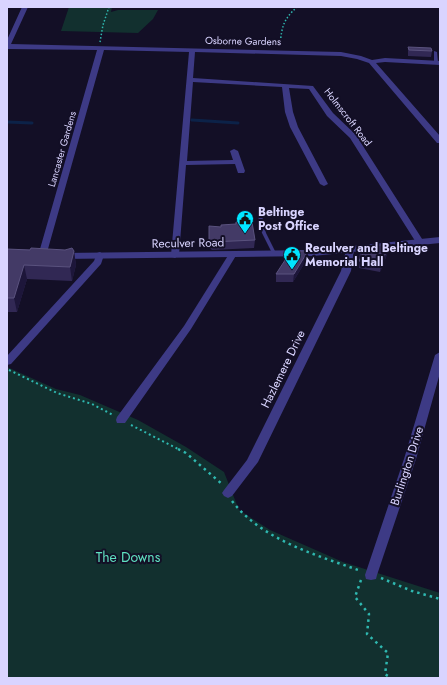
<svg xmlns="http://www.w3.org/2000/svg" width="447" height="685" font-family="Jost,sans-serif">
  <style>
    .green { fill: #12302f }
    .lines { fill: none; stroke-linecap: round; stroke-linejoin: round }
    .stream { stroke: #0c2248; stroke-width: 3 }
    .path-far2 { stroke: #2fb8b0; stroke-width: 1.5; stroke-dasharray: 1.5 2; stroke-linecap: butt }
    .path-far1 { stroke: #2fb8b0; stroke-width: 2; stroke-dasharray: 2 3; stroke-linecap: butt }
    .path { stroke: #2fb8b0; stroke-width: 2.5; stroke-dasharray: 2.5 4; stroke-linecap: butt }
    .service { fill: #3d3a85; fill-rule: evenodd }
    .minor { fill: #3d3a85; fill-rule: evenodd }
    .tertiary { fill: #3d3a85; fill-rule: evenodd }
    .wall { fill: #312854 }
    .shaded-wall { fill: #1d163a }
    .building { fill: #433a66; stroke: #5a527e }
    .labels { text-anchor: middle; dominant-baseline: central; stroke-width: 4; stroke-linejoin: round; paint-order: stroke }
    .far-street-label { font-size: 10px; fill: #d9d4ff; stroke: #130f26 }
    .poi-label { font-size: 12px; font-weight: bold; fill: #d9d4ff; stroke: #130f26; text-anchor: start }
    .street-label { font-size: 12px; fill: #d9d4ff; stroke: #130f26 }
    .near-park-label { font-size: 14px; fill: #5fe0c0; stroke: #130f26 }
  </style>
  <rect width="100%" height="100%" fill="#130f26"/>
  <path class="green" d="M 69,7 L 112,7 L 111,12 L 118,10 L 158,10 L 153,19 L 138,33 L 61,31 Z
    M 7,367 L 56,389 L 80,395 L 138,420 L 186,447 L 224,472 L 239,510 L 270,530 L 343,562 L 440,593 L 440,678 L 7,678 Z"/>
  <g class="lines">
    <path class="stream" d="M 192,120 L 238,123
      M 7,122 L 32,123"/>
    <path class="path-far2" d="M 100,42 L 103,25 L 109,7
      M 280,45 C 282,26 283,20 297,7"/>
    <path class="path-far1" d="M 9,370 L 57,393 L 92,404 L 113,415
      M 131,425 L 180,450"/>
    <path class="path" d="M 178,449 L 186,453 L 222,484
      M 232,501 C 262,540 316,555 361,571
      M 381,578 L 412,591 L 440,599
      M 361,580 L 355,597 L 369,614 L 367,634 L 388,653 L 385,674 L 391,678"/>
    <path class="service" d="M 434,51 L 437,52 L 438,62 L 436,63 L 434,62 Z
      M 259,215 L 261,215 L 262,216 L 266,233 L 276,253 L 276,254 L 274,254 L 272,253 L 262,233 L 258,216 Z"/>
    <path class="minor" d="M 22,7 L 28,7 L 11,44 L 341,52 L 361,56 L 372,60 L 385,58 L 440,61 L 440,65 L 385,62 L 376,63 L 440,136 L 440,143 L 437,143 L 369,63 L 357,59 L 341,56 L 195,52 L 193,78 L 313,86 L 333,113 L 356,135 L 424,242 L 423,244 L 417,244 L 350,138 L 327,116 L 309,89 L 289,88 L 293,112 L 298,127 L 328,184 L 324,186 L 320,184 L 290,127 L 285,112 L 282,87 L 193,82 L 187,161 L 233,160 L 230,151 L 234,149 L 238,151 L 245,171 L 244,173 L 238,173 L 235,164 L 186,165 L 179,255 L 175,258 L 172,257 L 171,255 L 189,52 L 104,50 L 46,256 L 42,259 L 39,258 L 38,256 L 97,50 L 7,49 L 7,40 Z
      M 350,247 L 354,250 L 351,271 L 258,462 L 232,496 L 228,498 L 224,496 L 222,493 L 224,490 L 247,460 L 341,271 L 346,250 Z
      M 233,251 L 237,254 L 191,329 L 125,423 L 117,423 L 116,420 L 117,417 L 184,326 L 229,254 Z
      M 100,252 L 104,255 L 101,264 L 11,364 L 7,365 L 7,356 L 94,261 L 97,253 Z
      M 440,352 L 440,373 L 416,459 L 377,575 L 376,579 L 371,580 L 366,579 L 365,575 L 404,459 L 435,355 Z"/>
    <path class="tertiary" d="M 440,237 L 440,243 L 313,256 L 61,259 L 57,256 L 61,253 L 313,250 Z"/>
  </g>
  <path class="wall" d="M 408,47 L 432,51 L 431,57 L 408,56 Z
    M 209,226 L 255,240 L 254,248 L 212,250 L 209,247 Z
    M 7,249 L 74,251 L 76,265 L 72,281 L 27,279 L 17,312 L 7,312 Z
    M 364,250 L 388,252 L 380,272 L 359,268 L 360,260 L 359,260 L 360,252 Z
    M 308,251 L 307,259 L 293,282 L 276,282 L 276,274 Z"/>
  <path class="shaded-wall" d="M 389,244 L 388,252 L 380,272 L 381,265 Z
    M 74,251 L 76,265 L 72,281 L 70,267 Z
    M 308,251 L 307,259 L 293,282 L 294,274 Z
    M 24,265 L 27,279 L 17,312 L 14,298 Z"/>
  <path class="building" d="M 408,47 L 431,48 L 432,51 L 409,50 Z
    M 236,222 L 252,222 L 255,240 L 212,242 L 209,240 L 209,226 L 221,227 L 221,225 L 236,224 Z
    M 389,244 L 381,265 L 359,261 L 363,253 L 360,252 L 362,250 L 364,250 L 366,247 Z
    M 31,248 L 65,250 L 72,248 L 74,251 L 70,267 L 24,265 L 14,298 L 7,298 L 7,249 L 30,250 Z
    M 291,251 L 308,251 L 294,274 L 276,274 Z"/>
  <defs>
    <symbol id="civic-pin" viewBox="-11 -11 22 30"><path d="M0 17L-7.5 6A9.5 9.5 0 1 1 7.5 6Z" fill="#00e5ff" stroke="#130f26"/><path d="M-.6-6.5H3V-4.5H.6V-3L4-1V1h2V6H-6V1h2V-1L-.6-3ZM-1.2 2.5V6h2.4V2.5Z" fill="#111"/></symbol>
  </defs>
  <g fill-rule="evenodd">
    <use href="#civic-pin" x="235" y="209" width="20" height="27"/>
    <use href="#civic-pin" x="282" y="245" width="20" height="27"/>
  </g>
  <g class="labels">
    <g class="far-street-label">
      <text transform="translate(243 41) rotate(1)">Osborne Gardens</text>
      <text transform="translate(348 117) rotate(52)">Holmscroft Road</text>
      <text transform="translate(62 149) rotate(-74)">Lancaster Gardens</text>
    </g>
    <g class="poi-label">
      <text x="258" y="212">Beltinge<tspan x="258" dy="14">Post Office</tspan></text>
      <text x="305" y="248">Reculver and Beltinge<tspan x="305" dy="14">Memorial Hall</tspan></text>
    </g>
    <g class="street-label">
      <text transform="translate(188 243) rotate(-1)">Reculver Road</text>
      <text transform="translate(283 369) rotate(-64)">Hazlemere Drive</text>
      <text transform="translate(407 466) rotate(-72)">Burlington Drive</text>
    </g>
    <g class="near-park-label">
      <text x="128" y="557">The Downs</text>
    </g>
  </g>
  <rect width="447" height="685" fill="none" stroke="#d9d4ff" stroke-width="16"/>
</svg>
